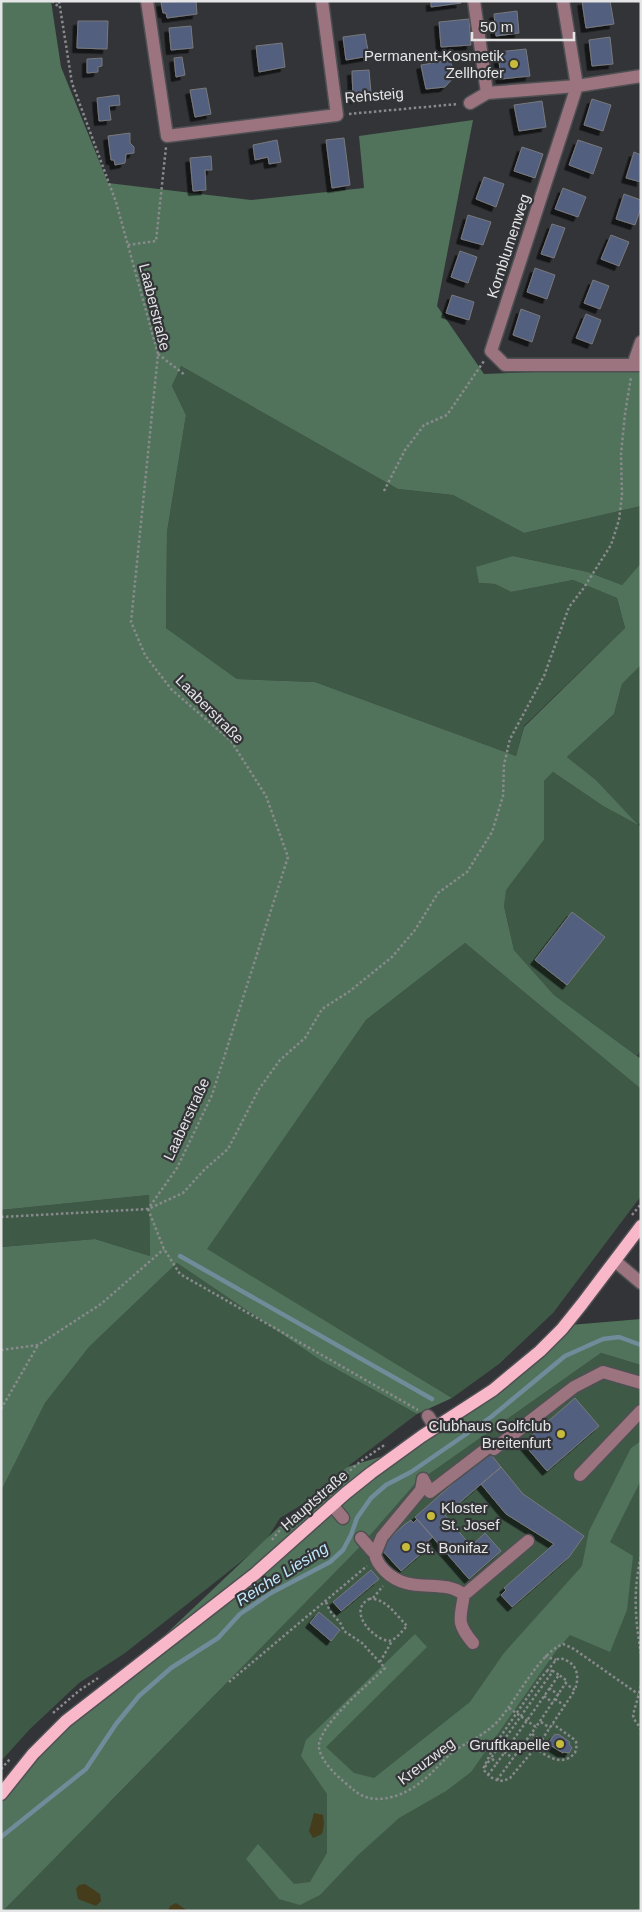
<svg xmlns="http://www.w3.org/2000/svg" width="642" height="1912" font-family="Helvetica,sans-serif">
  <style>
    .green { fill: #3f5947 }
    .forest { fill: #51735b }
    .sand { fill: #443c1b }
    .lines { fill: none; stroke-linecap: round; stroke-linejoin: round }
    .stream { stroke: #708c9a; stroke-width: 4.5 }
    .building { fill: #535f7f; stroke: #78797b; filter: url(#shadow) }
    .minor-casing { stroke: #4f5053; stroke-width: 15 }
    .major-casing { stroke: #4f5053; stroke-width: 15 }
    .path { stroke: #898a8c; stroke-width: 2.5; stroke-dasharray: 2.5 2.5; stroke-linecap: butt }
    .minor { stroke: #9b747f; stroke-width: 12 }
    .major { stroke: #f8b8ca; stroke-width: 12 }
    .poi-dot { fill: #c7bb3c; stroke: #333437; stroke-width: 2 }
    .labels { text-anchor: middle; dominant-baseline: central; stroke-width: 4.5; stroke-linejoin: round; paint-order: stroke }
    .poi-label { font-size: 15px; fill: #e5e5e7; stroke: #333437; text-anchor: end }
    .street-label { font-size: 15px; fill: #e5e5e7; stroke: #333437 }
    .water-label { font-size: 16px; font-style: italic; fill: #c0e9fd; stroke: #333437 }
  </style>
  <defs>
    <filter id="shadow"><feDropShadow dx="-4.5" dy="4.5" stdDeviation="0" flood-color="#0009"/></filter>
  </defs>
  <rect width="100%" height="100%" fill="#333437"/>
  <path class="green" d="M 181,366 L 398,489 L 453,495 L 524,533 L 641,506 L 641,563 L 622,585 L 588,572 L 513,556 L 479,583 L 495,584 L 511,592 L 573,580 L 617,598 L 625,628 L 524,726 L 516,756 L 315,682 L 237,679 L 166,628 L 167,532 L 186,415 L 172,386 Z
    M 641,665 L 641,821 L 638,825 L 641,827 L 641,1050 L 637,1056 L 554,995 L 514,950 L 504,906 L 505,890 L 544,840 L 544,781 L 553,772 L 603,806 L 636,824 L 596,780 L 567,757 L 614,714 L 622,684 Z
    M 465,943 L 641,1089 L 641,1196 L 553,1313 L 499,1364 L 452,1398 L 206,1249 L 366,1020 Z
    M 149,1195 L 150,1256 L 95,1239 L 1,1247 L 1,1210 Z
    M 177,1263 L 320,1360 L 417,1414 L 347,1467 L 303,1504 L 280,1518 L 267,1539 L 257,1549 L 209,1587 L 125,1653 L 79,1683 L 30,1729 L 1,1761 L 1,1491 L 45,1403 L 89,1347 Z
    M 601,1353 L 641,1365 L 641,1911 L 3,1911 L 79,1833 L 80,1829 L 111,1801 L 358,1549 L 415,1484 Z"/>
  <path class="forest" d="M 1,1 L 51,1 L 61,67 L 108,183 L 251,200 L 364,188 L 359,136 L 473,120 L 437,306 L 484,374 L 641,368 L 641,506 L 524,533 L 453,495 L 398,489 L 181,366 L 172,386 L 186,415 L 167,532 L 166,628 L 237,679 L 315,682 L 516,756 L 524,727 L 625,628 L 617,598 L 573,580 L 511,592 L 495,584 L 479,583 L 476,567 L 513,556 L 588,572 L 622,585 L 641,563 L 641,665 L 622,684 L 614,714 L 567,757 L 596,780 L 638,825 L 603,806 L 553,772 L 544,781 L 544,840 L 506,890 L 504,906 L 514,950 L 554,995 L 641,1059 L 641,1089 L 465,943 L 366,1020 L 207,1249 L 452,1398 L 417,1414 L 320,1360 L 177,1263 L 89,1347 L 45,1403 L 1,1491 L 1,1247 L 95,1239 L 150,1256 L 149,1195 L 1,1210 Z
    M 641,1319 L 641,1365 L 601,1353 L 415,1484 L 358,1549 L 3,1911 L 1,1911 L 1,1801 L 26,1770 L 88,1708 L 303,1504 L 347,1467 L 416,1446 L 570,1325 Z
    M 641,1441 L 641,1480 L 610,1542 L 633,1556 L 627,1610 L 610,1652 L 570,1635 L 556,1651 L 471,1772 L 446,1791 L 399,1818 L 357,1856 L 320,1895 L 300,1905 L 279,1899 L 246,1859 L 258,1844 L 294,1884 L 310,1882 L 327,1853 L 327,1794 L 301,1756 L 306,1740 L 415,1634 L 427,1647 L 326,1747 L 354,1773 L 374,1778 L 470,1702 L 504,1653 L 582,1566 L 589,1531 L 631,1448 Z"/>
  <path class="sand" d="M 314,1813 L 323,1815 L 324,1824 L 322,1834 L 313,1838 L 309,1831 Z
    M 85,1884 L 100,1894 L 101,1901 L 96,1906 L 78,1899 L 76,1889 L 79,1885 Z
    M 176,1903 L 188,1911 L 168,1911 L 170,1906 Z"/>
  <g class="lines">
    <path class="stream" d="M 180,1256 L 432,1399
      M 460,1426 L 466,1433
      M 1,1837 L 86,1769 L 116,1724 L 139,1696 L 171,1668 L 218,1638 L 240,1614 L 271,1593 L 330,1562 L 343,1550 L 351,1535 L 357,1518 L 371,1498 L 386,1485 L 411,1472 L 491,1417 L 565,1356 L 603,1339 L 619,1337 L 641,1345"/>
  </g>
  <path class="building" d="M 196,1 L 197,14 L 167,18 L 166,13 L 163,13 L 161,2 Z
    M 431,1 L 460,1 L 461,3 L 431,7 Z
    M 582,1 L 610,1 L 614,24 L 586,28 Z
    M 517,11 L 519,33 L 496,36 L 494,14 Z
    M 469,19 L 471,45 L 441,47 L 439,22 Z
    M 78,21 L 108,21 L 107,49 L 77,48 Z
    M 191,26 L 193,48 L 171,50 L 169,28 Z
    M 365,34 L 369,56 L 346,60 L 343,37 Z
    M 610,37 L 613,64 L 592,66 L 589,40 Z
    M 282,43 L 285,67 L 259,72 L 256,46 Z
    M 526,49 L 530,76 L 501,79 L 498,52 Z
    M 182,57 L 185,75 L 176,77 L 174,58 Z
    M 102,58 L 102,66 L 98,67 L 98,72 L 87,73 L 87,59 Z
    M 450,60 L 455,76 L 445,87 L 426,89 L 421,65 Z
    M 369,70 L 371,93 L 361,94 L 362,98 L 353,99 L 352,71 Z
    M 206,88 L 211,114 L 195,117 L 190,90 Z
    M 119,95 L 120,105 L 109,106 L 111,120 L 99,121 L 97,98 Z
    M 592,99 L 611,105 L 603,131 L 584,125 Z
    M 542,101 L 546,127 L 519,131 L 514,105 Z
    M 130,133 L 130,143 L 134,147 L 134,153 L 126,154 L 125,163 L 115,165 L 114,160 L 111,160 L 108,136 Z
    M 344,138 L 350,185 L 332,188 L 326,140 Z
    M 277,140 L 281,162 L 269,164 L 268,157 L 255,160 L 253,145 Z
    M 578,140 L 602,148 L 593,174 L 569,165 Z
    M 522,147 L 543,154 L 535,178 L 514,171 Z
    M 634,152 L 641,155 L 641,182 L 626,178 Z
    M 211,156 L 212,170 L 205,170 L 206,190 L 193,191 L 190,158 Z
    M 484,177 L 504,184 L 496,207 L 476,199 Z
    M 563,188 L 586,197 L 578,217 L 555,209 Z
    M 624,194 L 641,200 L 641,208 L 635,225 L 616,219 Z
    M 468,215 L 491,222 L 483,245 L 461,239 Z
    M 552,224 L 565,228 L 554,258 L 541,254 Z
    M 611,235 L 629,242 L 619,266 L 601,259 Z
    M 460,251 L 477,257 L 468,283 L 451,277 Z
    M 535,268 L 555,275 L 547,299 L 527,292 Z
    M 593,280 L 609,286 L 600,309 L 584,303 Z
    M 452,295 L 474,302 L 469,320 L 446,313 Z
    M 521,309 L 540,316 L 532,342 L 513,335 Z
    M 586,314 L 601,320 L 592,344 L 576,338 Z
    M 572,912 L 605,937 L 567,985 L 535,960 Z
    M 575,1398 L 599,1426 L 547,1471 L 523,1443 Z
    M 489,1452 L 501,1467 L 445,1515 L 471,1546 L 485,1533 L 501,1551 L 469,1579 L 415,1517 Z
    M 501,1467 L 523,1494 L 584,1536 L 569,1557 L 512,1607 L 501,1595 L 506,1590 L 504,1588 L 554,1544 L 506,1514 L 481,1484 Z
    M 417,1519 L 433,1537 L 428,1541 L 431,1545 L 401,1571 L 381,1549 L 387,1544 L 386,1542 L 392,1536 L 404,1525 L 411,1520 L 413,1523 Z
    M 371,1570 L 379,1579 L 341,1611 L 333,1602 Z
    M 319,1612 L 340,1630 L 331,1641 L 310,1623 Z
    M 555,1734 L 557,1735 L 558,1734 L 570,1742 L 569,1744 L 572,1748 L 569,1753 L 563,1752 L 563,1753 L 550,1745 L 551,1744 L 549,1742 Z"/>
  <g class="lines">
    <defs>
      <path id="minor" d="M 147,1 L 167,136 L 337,115 L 322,1
        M 474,1 L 487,93
        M 563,1 L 577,86 L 491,351 L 505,365 L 641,365
        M 470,103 L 487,93 L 577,86 L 641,76
        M 633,365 L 641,342
        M 615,1261 L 641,1283
        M 428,1416 L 435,1427
        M 580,1475 L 641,1411
        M 423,1479 L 421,1490 L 382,1537 L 375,1554 C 376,1561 380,1566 385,1571 C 410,1596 443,1577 464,1595 L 528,1541
        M 423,1479 L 430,1492 L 490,1446 L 494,1449 L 574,1387 L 603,1372 L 641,1383
        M 332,1505 L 343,1518
        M 361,1538 L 375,1554
        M 464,1595 C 460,1619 456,1623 473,1643"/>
      <path id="major" d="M 1,1794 L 33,1754 L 66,1721 L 255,1574 L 346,1493 L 371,1473 L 422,1436 L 493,1390 L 540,1351 L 562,1329 L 582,1304 L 641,1226"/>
    </defs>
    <use href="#minor" class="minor-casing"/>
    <use href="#major" class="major-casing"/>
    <path class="path" d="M 52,1 L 59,7
      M 59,1 L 72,83 L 116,202 L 158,354 L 131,622 L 145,655 L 171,689 L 231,741 L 266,796 L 288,857 L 212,1095 L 177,1168 L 148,1209
      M 349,114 L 458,104
      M 128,245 L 156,241 L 166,147
      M 158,354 L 185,375
      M 384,491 L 405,450 L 424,425 L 447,415 L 484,361
      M 148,1209 L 164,1249 L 180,1274 L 418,1410
      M 632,1215 L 641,1204
      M 1,1217 L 148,1209 L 183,1193 L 205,1169 L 228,1149 L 259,1089 L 280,1060 L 305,1038 L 322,1009 L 350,991 L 392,957 L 415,930 L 438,893 L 467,872 L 492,832 L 503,796 L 504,765 L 510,739 L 544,676 L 569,607 L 583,589 L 611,545 L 619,520 L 622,495 L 621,454 L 625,414 L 631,377
      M 1,1350 L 38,1345 L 101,1304 L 164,1249
      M 1,1409 L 38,1345
      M 272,1540 L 287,1521 L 303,1511 L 361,1461 L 386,1444
      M 641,1557 C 633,1588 635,1621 641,1653
      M 373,1598 L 383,1586
      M 369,1599 C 385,1597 397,1616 407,1626 C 403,1630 397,1638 392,1640 C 381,1646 344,1613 369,1599 Z
      M 326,1602 L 330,1611 L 341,1624 L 344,1631 L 362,1643 L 385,1668 C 370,1683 316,1727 319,1748 C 322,1765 343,1781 355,1791 C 374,1807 404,1796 421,1782 C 433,1773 442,1761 454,1751 C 469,1741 485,1735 498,1721 C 517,1700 538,1654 563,1644 L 574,1649 L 638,1694
      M 545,1656 L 556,1660
      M 380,1662 L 392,1641
      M 547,1671 L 556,1660 L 560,1658 C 577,1663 580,1674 575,1690
      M 553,1671 L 547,1671 L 540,1679 L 494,1746 L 483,1769 L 490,1777 L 497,1780 L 503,1781 L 510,1778 L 541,1741 L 575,1690 L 566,1684
      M 229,1682 L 367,1566
      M 641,1686 L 633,1715 L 634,1719 L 641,1729
      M 549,1688 L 559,1695
      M 544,1696 L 553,1703
      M 555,1699 L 565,1706
      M 509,1708 C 518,1714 527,1721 536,1727 L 567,1681 L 559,1675 L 497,1763 L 491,1758 C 512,1729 532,1700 553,1671 L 559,1675
      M 53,1713 L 80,1690 L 98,1678
      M 541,1722 L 550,1728
      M 532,1734 L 541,1741
      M 535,1748 C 548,1757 562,1767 575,1753 L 577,1744 L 575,1740 L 553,1724
      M 504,1752 L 513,1758
      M 485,1767 L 491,1758
      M 1,1769 L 10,1759
      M 488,1775 L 497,1763
      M 497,1780 L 536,1727"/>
    <use href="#minor" class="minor"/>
    <use href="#major" class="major"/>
  </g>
  <g class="poi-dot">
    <circle cx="514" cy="64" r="5"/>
    <circle cx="561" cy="1434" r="5"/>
    <circle cx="431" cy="1516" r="5"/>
    <circle cx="406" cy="1547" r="5"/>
    <circle cx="560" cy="1744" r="5"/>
  </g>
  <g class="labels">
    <g class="poi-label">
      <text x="504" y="55">Permanent-Kosmetik<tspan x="504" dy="17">Zellhofer</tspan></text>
      <text x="551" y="1425">Clubhaus Golfclub<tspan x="551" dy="17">Breitenfurt</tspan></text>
      <text x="441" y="1507" text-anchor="start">Kloster<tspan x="441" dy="17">St. Josef</tspan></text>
      <text x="416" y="1547" text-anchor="start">St. Bonifaz</text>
      <text x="550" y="1744">Gruftkapelle</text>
    </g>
    <g class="street-label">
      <text transform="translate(374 95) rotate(-5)">Rehsteig</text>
      <text transform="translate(508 246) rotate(-72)">Kornblumenweg</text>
      <text transform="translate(155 307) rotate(76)">Laaberstraße</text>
      <text transform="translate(210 709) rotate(45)">Laaberstraße</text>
      <text transform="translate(186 1119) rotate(-65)">Laaberstraße</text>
      <text transform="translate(314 1500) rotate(-41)">Hauptstraße</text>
      <text transform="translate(426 1761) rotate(-37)">Kreuzweg</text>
    </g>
    <g class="water-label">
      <text transform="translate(282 1574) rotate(-32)">Reiche Liesing</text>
    </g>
  </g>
  <rect width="642" height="1912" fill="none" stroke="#e5e5e7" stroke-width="5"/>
  <path d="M472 32v8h102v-8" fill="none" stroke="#e5e5e7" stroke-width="2.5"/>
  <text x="480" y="32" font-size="15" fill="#e5e5e7" stroke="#333437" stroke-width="4" paint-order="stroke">50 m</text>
</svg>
